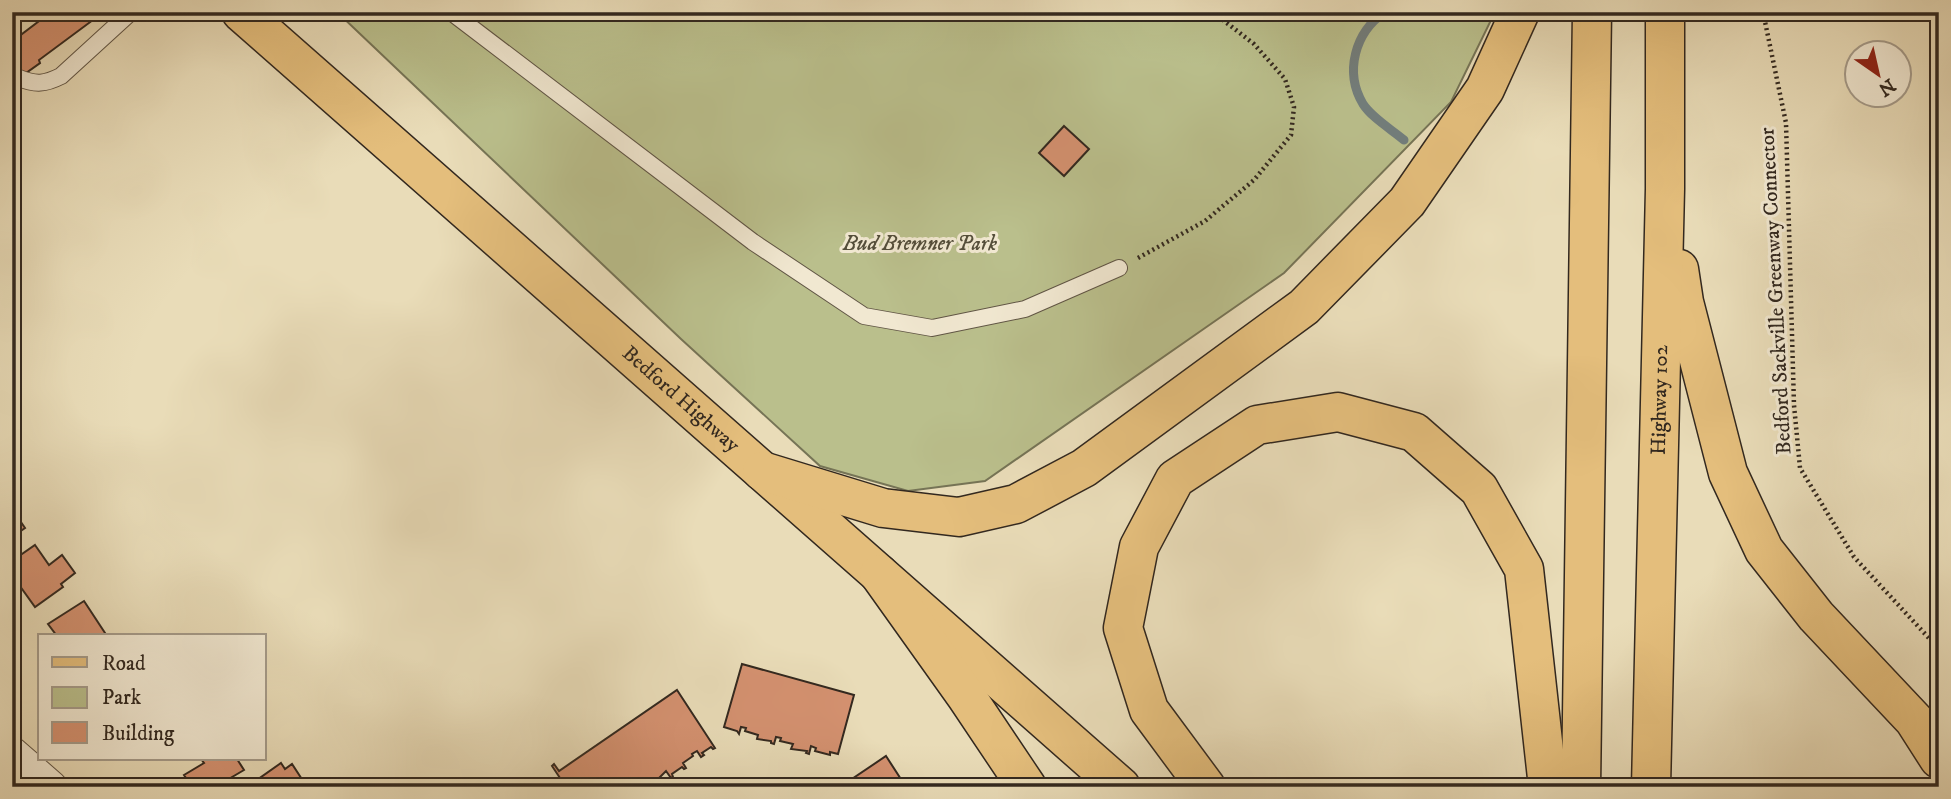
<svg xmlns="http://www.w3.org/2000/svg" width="1951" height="799" font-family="'IM FELL DW Pica',serif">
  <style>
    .green { fill: #babf8c; stroke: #767456; stroke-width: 2 }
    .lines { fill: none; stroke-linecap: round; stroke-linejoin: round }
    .stream { stroke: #727e7d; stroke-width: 9 }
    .building { fill: #d49170; stroke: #32281f; stroke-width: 2 }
    .lane-casing { stroke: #605545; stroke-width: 18 }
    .street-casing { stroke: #605545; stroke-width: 34 }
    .primary-casing { stroke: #32281f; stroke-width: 41 }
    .highway-casing { stroke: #32281f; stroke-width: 41 }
    .path { stroke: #32281f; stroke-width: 4.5; stroke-dasharray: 2 3.5; stroke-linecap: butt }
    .lane { stroke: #f1e8d1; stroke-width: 16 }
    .street { stroke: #f1e8d1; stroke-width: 32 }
    .primary { stroke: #e4be7c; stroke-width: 38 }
    .highway { stroke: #e4be7c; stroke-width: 38 }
    .labels { text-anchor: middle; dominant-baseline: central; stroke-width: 6; stroke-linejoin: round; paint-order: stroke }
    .park-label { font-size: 21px; font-style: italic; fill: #544e3a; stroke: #f1e8d1 }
    .street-label { font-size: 21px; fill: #32281f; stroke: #f1e8d1 }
  </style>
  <rect width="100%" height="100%" fill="#e9dcb8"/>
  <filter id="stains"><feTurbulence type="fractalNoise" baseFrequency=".00286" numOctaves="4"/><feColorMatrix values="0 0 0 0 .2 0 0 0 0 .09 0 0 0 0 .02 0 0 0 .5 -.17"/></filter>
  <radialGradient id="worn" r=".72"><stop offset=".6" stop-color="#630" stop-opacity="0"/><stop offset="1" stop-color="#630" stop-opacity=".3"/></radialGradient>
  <path class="green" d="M 337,12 L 1495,12 L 1451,102 L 1284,273 L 985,481 L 908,491 L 820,466 L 681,339 Z"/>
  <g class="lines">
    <path class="stream" d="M 1385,12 C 1355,32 1344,72 1363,104 C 1372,118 1391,129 1404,140"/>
  </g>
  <path class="building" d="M 51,12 L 100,12 L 101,14 L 39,60 L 40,63 L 12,83 L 12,29 L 18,37 Z
    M 1064,126 L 1089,149 L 1064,176 L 1039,153 Z
    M 12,509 L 25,528 L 12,537 Z
    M 35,545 L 49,565 L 62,555 L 75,573 L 61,584 L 63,587 L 35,607 L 12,575 L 12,561 Z
    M 84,601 L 107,636 L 57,636 L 48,624 Z
    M 742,664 L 854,695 L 838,754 L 830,752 L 830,755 L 815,751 L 816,748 L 811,746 L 809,754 L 806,753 L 807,751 L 791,749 L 793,744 L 780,741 L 781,738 L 776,737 L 774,744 L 771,743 L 771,741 L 757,739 L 758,735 L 745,731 L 746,728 L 741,727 L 739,734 L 737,731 L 724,727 Z
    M 677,690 L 715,748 L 713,749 L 711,747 L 702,753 L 704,755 L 701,757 L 697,751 L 692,754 L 693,756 L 683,763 L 686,768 L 684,769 L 682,767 L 672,774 L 673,777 L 671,778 L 666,771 L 654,783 L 656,787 L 566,787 L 552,766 L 554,764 L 559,771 Z
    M 886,756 L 906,787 L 840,787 Z
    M 201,759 L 237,759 L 244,770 L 215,787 L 192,787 L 184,775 L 204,763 Z
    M 281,763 L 285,769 L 292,764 L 307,787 L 247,787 Z"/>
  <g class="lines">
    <defs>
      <path id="lane" d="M 451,12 L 753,242 L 864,316 L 932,328 L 1025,309 L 1119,268
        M 19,78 C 36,85 45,84 61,76 L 131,12
        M 12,785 L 28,769"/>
      <path id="street" d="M 12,753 L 51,787"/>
      <g id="primary">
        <path id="s1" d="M 241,12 L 1121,787"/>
      </g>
      <g id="highway">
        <path d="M 1679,269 L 1684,302 L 1728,473 L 1764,550 L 1816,616 L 1914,720 L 1939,759"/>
        <path d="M 762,471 L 883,508 L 959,517 L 1016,504 L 1084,468 L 1304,307 L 1407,202 L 1485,89 L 1520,12"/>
        <path d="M 879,574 L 966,696 L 1027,787"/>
        <path d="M 1206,787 L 1149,710 L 1123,628 L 1139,547 L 1175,479 L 1257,425 L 1338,412 L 1414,432 L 1479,489 L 1524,569 L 1548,787"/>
        <path d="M 1581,787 L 1592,12"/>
        <path id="s2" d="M 1651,787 L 1665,189 L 1665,12"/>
      </g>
    </defs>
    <use href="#lane" class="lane-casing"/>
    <use href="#street" class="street-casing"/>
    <use href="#primary" class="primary-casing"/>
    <use href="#highway" class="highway-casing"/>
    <path class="path" d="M 1763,12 L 1786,123 L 1794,405 L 1800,468 L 1854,557 L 1939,649
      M 1138,258 L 1205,221 L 1254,180 L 1291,135 L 1294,107 L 1285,79 L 1254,44 L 1223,20"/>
    <use href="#lane" class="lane"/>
    <use href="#street" class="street"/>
    <use href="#primary" class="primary"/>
    <use href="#highway" class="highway"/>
  </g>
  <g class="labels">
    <g class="park-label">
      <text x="920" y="244">Bud Bremner Park</text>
    </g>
    <g class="street-label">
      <text transform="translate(1776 291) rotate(-93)">Bedford Sackville Greenway Connector</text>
      <text stroke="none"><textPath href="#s1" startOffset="586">Bedford Highway</textPath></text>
      <text stroke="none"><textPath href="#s2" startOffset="387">Highway 102</textPath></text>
    </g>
  </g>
  <rect width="1951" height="799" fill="none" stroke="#e9dcb8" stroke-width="42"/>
  <rect x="14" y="14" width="1923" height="771" fill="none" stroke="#32281f" stroke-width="3.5"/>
  <rect x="21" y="21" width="1909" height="757" fill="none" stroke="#32281f" stroke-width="2"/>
  <rect x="38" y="634" width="228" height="126" fill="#f1e8d1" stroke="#a59b8a" stroke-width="2"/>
  <rect x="52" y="657" width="35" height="10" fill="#e4be7c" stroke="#a59b8a" stroke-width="2"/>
  <text x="102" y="670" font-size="21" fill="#32281f">Road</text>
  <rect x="52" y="687" width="35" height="21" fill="#babf8c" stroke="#a59b8a" stroke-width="2"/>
  <text x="102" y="704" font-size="21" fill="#32281f">Park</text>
  <rect x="52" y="722" width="35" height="21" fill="#d49170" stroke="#a59b8a" stroke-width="2"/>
  <text x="102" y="740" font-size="21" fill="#32281f">Building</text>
  <g transform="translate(1878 74) rotate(146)"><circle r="33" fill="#f1e8d1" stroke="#a59b8a" stroke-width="2"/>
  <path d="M0-5L12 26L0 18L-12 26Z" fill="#8f2418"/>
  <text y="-10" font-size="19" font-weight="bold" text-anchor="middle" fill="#32281f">N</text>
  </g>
  <rect width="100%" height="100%" filter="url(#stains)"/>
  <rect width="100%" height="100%" fill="url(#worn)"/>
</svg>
